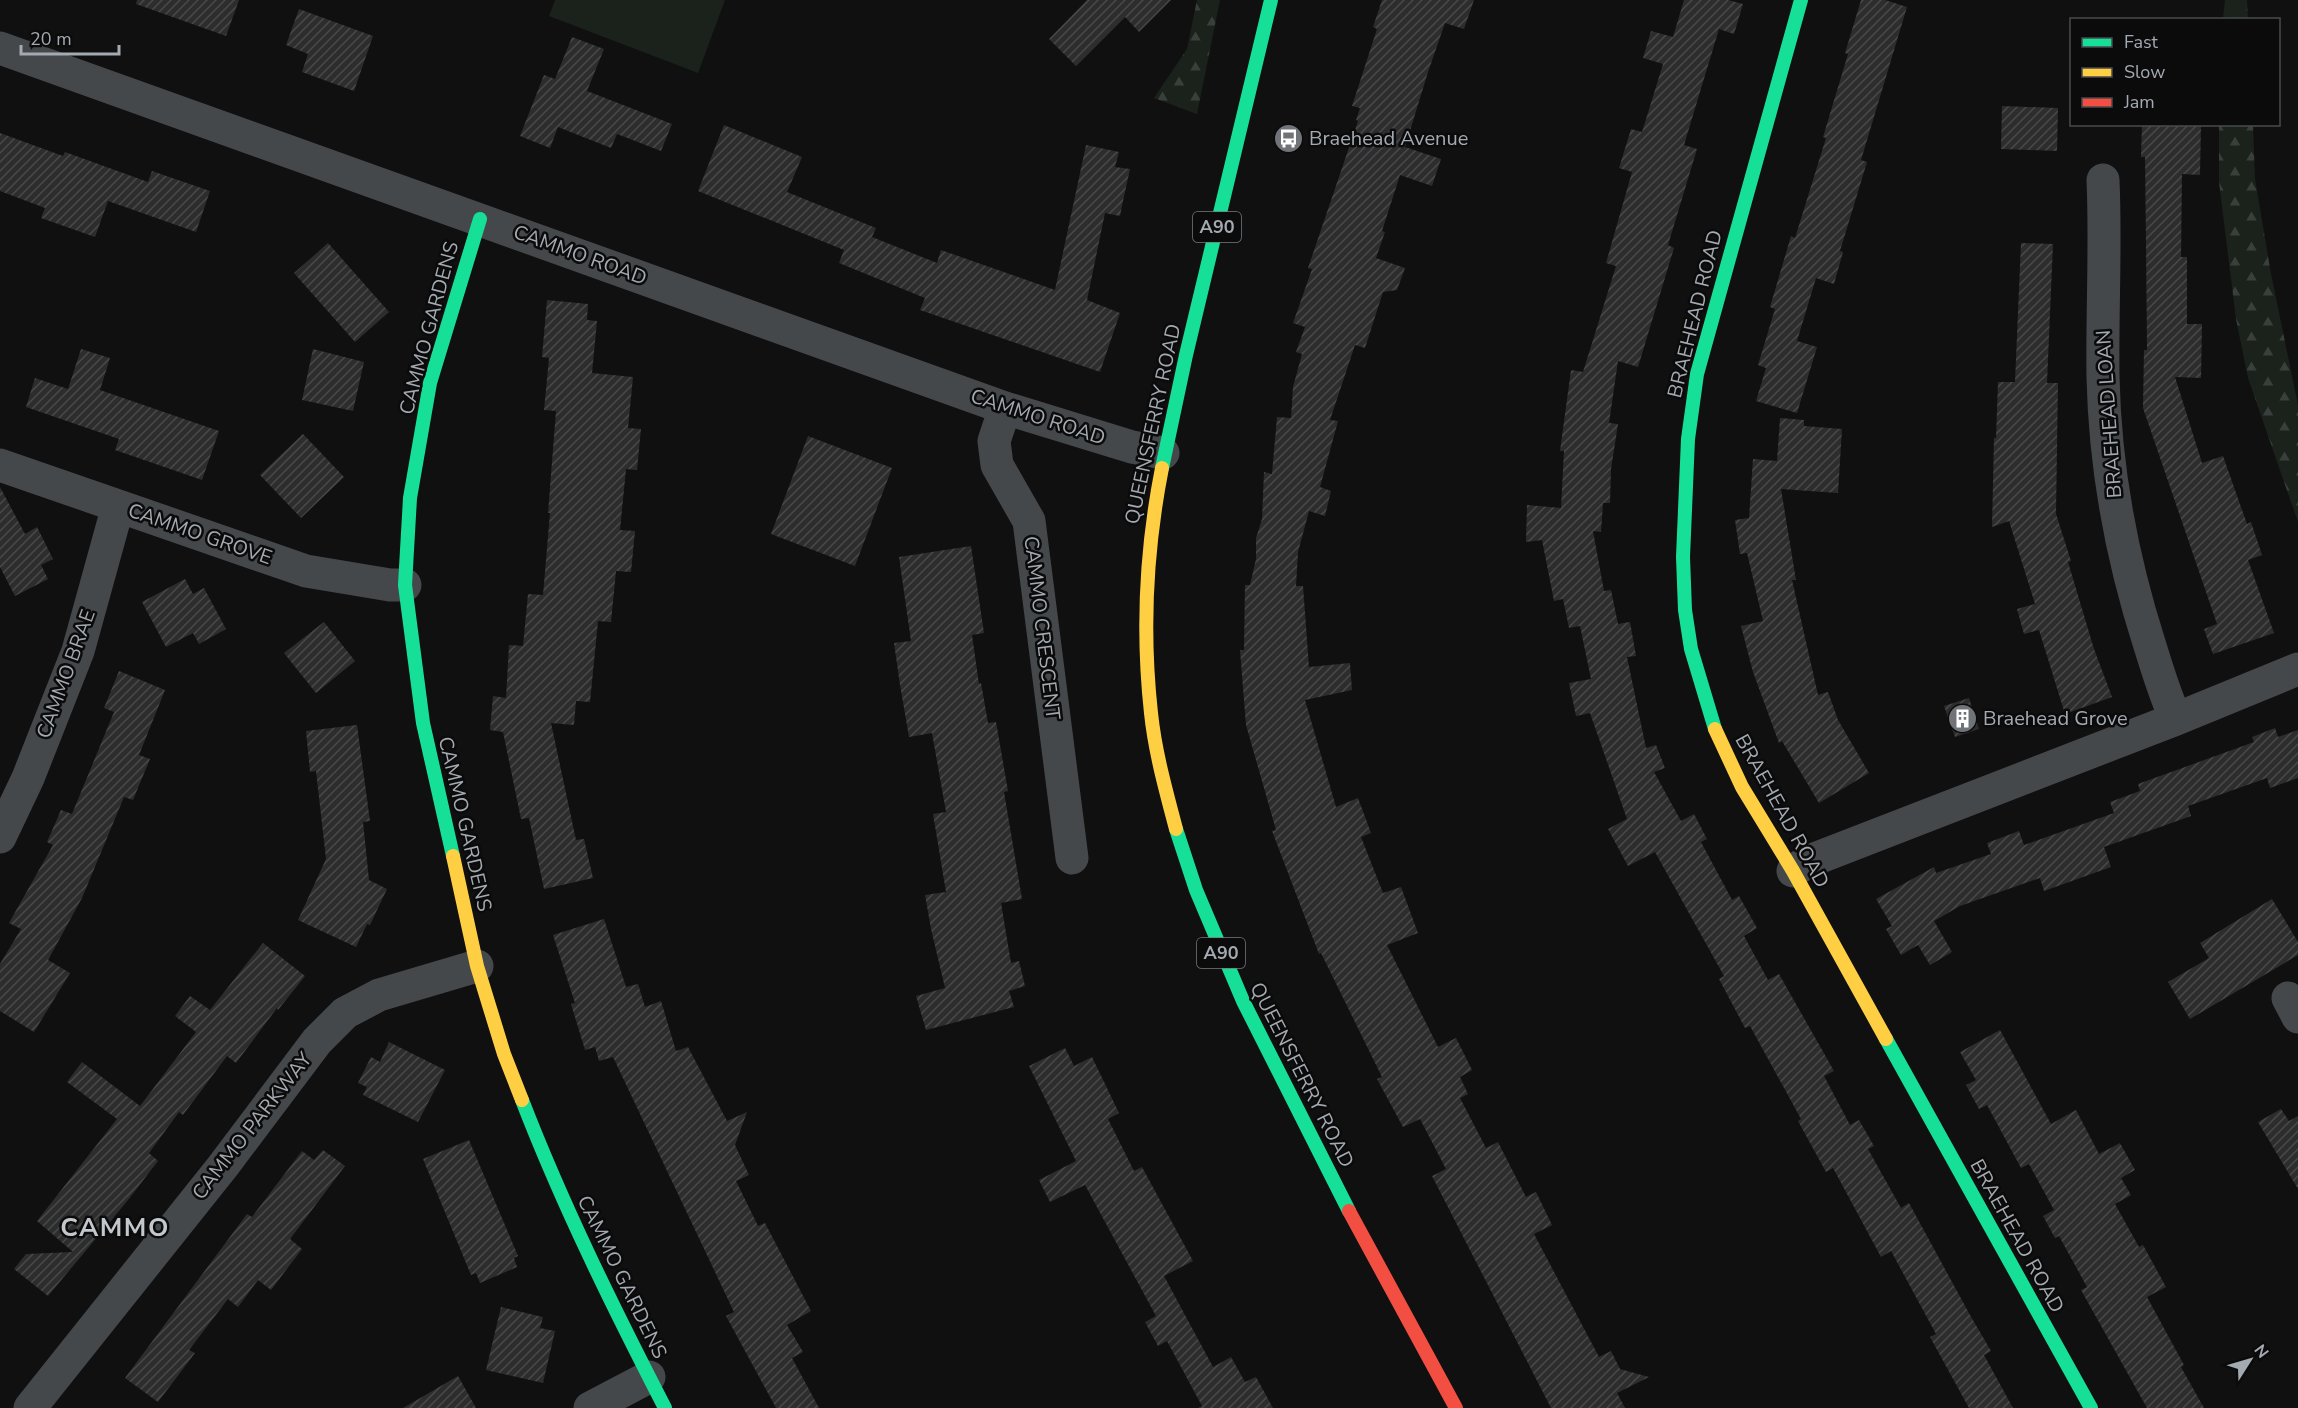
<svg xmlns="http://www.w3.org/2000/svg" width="2298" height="1408" font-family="'Nunito Sans',sans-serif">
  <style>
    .forest { fill: url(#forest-firs) }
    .pitch { fill: #1b211b }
    .building { fill: url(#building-hatch) }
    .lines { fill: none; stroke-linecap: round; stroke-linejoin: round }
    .street { stroke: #45484a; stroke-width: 33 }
    .fast { stroke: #16e098; stroke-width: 14 }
    .slow { stroke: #ffcf43; stroke-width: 14 }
    .jam { stroke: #f24e42; stroke-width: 14 }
    .labels { text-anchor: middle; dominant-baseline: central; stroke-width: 5; stroke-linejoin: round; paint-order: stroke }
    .shield { fill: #0b0b0c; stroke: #757a80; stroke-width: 1.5 }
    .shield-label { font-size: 18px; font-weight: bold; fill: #a3aab1 }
    .poi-label { font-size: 20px; fill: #a3aab1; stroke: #0b0b0c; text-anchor: start }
    .street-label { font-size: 20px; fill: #a3aab1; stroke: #0b0b0c }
    .district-label { font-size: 26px; font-weight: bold; letter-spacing: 1.5px; fill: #c3c8cd; stroke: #0b0b0c }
  </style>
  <defs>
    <pattern id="forest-firs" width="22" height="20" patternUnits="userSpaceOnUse" patternTransform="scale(1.5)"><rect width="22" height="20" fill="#1b211b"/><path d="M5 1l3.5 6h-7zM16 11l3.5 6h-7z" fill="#393f3a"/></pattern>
    <pattern id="building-hatch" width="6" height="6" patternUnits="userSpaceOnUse" patternTransform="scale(1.5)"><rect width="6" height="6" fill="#2d2d2e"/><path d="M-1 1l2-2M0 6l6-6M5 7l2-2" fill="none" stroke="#48494a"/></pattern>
  </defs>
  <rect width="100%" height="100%" fill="#101011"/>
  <path class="forest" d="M 1197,0 L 1220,0 L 1197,114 L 1154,98 L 1187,49 Z
    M 2225,0 L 2247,0 L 2248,19 L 2223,19 Z
    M 2219,125 L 2253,125 L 2255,179 L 2271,274 L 2298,405 L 2298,522 L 2248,378 L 2236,319 L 2219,182 Z"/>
  <path class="pitch" d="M 555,0 L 725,0 L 698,73 L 549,16 Z"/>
  <path class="building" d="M 137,0 L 239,0 L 226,36 L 136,4 Z
    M 1087,0 L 1171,0 L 1139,32 L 1125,17 L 1076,66 L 1049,39 Z
    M 1382,0 L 1474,0 L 1464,29 L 1445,23 L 1428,72 L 1405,147 L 1441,159 L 1432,186 L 1400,175 L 1382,231 L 1385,232 L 1376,258 L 1405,268 L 1397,290 L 1383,292 L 1365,348 L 1355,345 L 1330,420 L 1338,421 L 1320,487 L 1331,491 L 1325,516 L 1309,511 L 1298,552 L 1296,586 L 1303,586 L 1309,667 L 1350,663 L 1352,690 L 1305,700 L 1336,807 L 1358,798 L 1371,833 L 1361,837 L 1383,893 L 1401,887 L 1418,933 L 1387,945 L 1438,1047 L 1456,1038 L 1472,1070 L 1460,1077 L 1468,1094 L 1460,1098 L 1486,1148 L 1498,1142 L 1526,1197 L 1536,1192 L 1552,1225 L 1534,1234 L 1599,1357 L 1611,1351 L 1620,1369 L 1649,1377 L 1617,1393 L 1625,1408 L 1551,1408 L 1432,1176 L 1446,1169 L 1420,1119 L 1403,1127 L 1377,1079 L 1382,1077 L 1321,953 L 1319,954 L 1272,831 L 1276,830 L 1246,725 L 1240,650 L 1244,650 L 1245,585 L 1250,585 L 1256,559 L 1256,538 L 1262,519 L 1264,472 L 1272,474 L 1277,417 L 1291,418 L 1293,387 L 1302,354 L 1296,352 L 1305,327 L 1293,323 L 1312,269 L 1308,268 L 1358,121 L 1356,120 L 1360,108 L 1352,106 L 1377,29 L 1373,27 Z
    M 1684,0 L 1728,0 L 1743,4 L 1734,34 L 1719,29 L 1684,145 L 1697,149 L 1668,245 L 1674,248 L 1638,367 L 1618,361 L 1609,423 L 1618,424 L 1611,469 L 1610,503 L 1603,503 L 1601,532 L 1593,531 L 1604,591 L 1611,590 L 1618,624 L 1630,622 L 1636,656 L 1627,657 L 1646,748 L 1656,745 L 1665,768 L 1654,772 L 1681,821 L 1694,814 L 1707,839 L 1701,842 L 1732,900 L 1739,896 L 1757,928 L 1744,936 L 1768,980 L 1779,974 L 1834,1071 L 1824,1076 L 1850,1125 L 1859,1120 L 1874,1146 L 1868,1149 L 1901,1208 L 1909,1203 L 1970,1315 L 1991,1351 L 1984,1355 L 2013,1408 L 1969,1408 L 1930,1337 L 1936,1334 L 1891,1251 L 1881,1257 L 1833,1168 L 1826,1172 L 1798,1121 L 1801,1119 L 1750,1026 L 1745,1028 L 1719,979 L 1724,976 L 1655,852 L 1628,866 L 1608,829 L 1627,819 L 1590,713 L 1576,716 L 1569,683 L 1591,679 L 1580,626 L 1569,628 L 1563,599 L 1554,601 L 1542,540 L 1526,542 L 1527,505 L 1561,508 L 1564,451 L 1560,451 L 1571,370 L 1583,372 L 1616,266 L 1606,263 L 1632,172 L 1619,168 L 1631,129 L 1642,132 L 1663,64 L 1643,58 L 1651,31 L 1673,37 Z
    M 1861,0 L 1885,0 L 1907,7 L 1861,160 L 1867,162 L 1840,251 L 1843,252 L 1834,284 L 1816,278 L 1797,341 L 1817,347 L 1797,413 L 1756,401 L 1766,368 L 1758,365 L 1775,309 L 1770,307 L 1791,236 L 1795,238 L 1826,138 L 1823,137 L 1848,54 L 1845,53 Z
    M 299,9 L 373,36 L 354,91 L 302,72 L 308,54 L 286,45 Z
    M 572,37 L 604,49 L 587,91 L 672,124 L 661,151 L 617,134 L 611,148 L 558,127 L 550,148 L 520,136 L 544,75 L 555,79 Z
    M 2002,106 L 2058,108 L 2057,151 L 2001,149 Z
    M 2142,124 L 2201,124 L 2200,175 L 2182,174 L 2181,257 L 2187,257 L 2187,324 L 2202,324 L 2201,378 L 2175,377 L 2202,463 L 2223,456 L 2247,524 L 2251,522 L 2262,555 L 2248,560 L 2274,633 L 2213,654 L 2204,629 L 2217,624 L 2143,408 L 2144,350 L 2147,350 L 2146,244 L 2145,157 L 2141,157 Z
    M 724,125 L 802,157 L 787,192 L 876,228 L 872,237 L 937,263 L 941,250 L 1055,290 L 1086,145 L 1119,152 L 1115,167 L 1130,169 L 1123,201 L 1120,216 L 1105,213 L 1087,300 L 1120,313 L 1100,372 L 920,310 L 925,298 L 839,263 L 844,250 L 698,191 Z
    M 0,133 L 63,156 L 65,152 L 148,182 L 152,171 L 210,191 L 196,232 L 108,201 L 95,237 L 41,218 L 45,208 L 0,191 Z
    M 328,243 L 389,312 L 355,342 L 294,273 Z
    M 2021,243 L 2053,244 L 2047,383 L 2058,383 L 2056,514 L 2071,561 L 2068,562 L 2094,649 L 2112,697 L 2065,714 L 2039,630 L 2024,634 L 2017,609 L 2035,604 L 2009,521 L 1992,527 L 1994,438 L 1996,438 L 1998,382 L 2015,382 Z
    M 547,300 L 588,304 L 587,320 L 597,321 L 592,373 L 633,377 L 628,428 L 641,429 L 637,470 L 626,469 L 620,530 L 635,531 L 631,572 L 616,571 L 611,622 L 598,621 L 590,702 L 576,701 L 574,725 L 551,723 L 576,840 L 584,839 L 593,878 L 544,889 L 529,818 L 521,819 L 503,732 L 490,730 L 493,696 L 506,698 L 509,645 L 523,646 L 528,594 L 543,595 L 550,513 L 548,513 L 556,411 L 544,410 L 549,358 L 542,357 Z
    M 81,349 L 110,358 L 100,390 L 219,431 L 202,480 L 115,450 L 119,439 L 26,407 L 35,378 L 68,389 Z
    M 313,349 L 364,362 L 353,411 L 302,400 Z
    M 1780,418 L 1804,420 L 1804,426 L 1842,429 L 1838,493 L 1781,489 L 1796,580 L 1792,580 L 1818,695 L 1828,692 L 1838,720 L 1869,773 L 1819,803 L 1782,741 L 1779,743 L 1753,672 L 1741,626 L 1763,621 L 1747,553 L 1740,554 L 1735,520 L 1749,518 L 1753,459 L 1777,461 Z
    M 303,434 L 344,477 L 301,518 L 260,475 Z
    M 808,436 L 892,468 L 855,566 L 771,534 Z
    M 0,487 L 25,534 L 37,527 L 53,559 L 41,565 L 48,579 L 15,596 L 0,567 Z
    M 971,546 L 984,633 L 972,635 L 979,684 L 981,683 L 988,723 L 996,722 L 1008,791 L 1004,792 L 1022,899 L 1001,903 L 1011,963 L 1019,961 L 1025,986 L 1009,991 L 1014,1007 L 926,1030 L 916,996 L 945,988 L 931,929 L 925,895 L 946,892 L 933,814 L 946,812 L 932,733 L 909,737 L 900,685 L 894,643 L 911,641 L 899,557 Z
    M 185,579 L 193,594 L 204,588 L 226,629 L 199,644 L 193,633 L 166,647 L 142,602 Z
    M 324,622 L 355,661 L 316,693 L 284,653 Z
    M 119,671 L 165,690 L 139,755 L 150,759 L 133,800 L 124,797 L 82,898 L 48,960 L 70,973 L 34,1032 L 0,1011 L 0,964 L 21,929 L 9,923 L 53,845 L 47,842 L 61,810 L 72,814 L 114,712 L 104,708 Z
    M 1969,698 L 1979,729 L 1955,737 L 1944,706 Z
    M 357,725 L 370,821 L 363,822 L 369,880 L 387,889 L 370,925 L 367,924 L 356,947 L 298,920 L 326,859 L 316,771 L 310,772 L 306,731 Z
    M 2275,728 L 2278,737 L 2298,730 L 2298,778 L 2270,788 L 2267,778 L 2188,806 L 2191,816 L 2104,847 L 2111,867 L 2044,891 L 2040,878 L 1960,906 L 1934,921 L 1952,952 L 1930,965 L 1918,945 L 1901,955 L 1886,929 L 1892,926 L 1876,899 L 1934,867 L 1936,873 L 1991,854 L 1987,843 L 2019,831 L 2024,845 L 2114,813 L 2110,802 L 2140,791 L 2138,784 L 2254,742 L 2252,737 Z
    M 2272,899 L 2298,942 L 2298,955 L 2190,1019 L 2168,982 L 2209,958 L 2200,943 Z
    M 604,919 L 626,987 L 638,984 L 645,1007 L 661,1001 L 676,1051 L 688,1047 L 727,1121 L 747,1112 L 735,1145 L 749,1175 L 736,1181 L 758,1226 L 765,1223 L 811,1311 L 787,1325 L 803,1352 L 792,1358 L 819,1408 L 776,1408 L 726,1316 L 734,1312 L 613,1057 L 599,1061 L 595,1047 L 585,1050 L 571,1004 L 575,1003 L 553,935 Z
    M 263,943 L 305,976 L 278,1010 L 277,1008 L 236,1063 L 227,1056 L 183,1115 L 179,1112 L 149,1153 L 158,1161 L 128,1200 L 48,1296 L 14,1269 L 26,1254 L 73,1252 L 37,1221 L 117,1119 L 67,1082 L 82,1062 L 140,1106 L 196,1032 L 175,1016 L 190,996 L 210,1010 Z
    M 2000,1030 L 2051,1124 L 2076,1110 L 2099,1154 L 2120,1143 L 2135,1170 L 2121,1178 L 2131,1195 L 2115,1204 L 2139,1247 L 2143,1245 L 2166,1287 L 2147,1297 L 2184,1365 L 2181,1367 L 2204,1408 L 2147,1408 L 2081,1290 L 2087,1287 L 2059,1236 L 2055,1238 L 2043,1216 L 2054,1210 L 2029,1164 L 2021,1168 L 1987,1105 L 1979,1109 L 1966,1085 L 1976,1080 L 1960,1052 Z
    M 389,1042 L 445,1070 L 418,1122 L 363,1095 L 367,1087 L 358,1083 L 371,1057 L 380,1062 Z
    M 1065,1048 L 1074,1066 L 1092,1057 L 1119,1113 L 1108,1119 L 1134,1171 L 1142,1167 L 1193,1261 L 1164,1276 L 1213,1367 L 1231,1357 L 1245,1382 L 1256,1377 L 1273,1408 L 1198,1408 L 1202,1406 L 1167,1341 L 1158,1346 L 1145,1322 L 1156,1316 L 1085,1185 L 1050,1202 L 1039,1180 L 1076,1161 L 1029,1066 Z
    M 2281,1109 L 2289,1121 L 2298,1116 L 2298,1189 L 2258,1122 Z
    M 469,1140 L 518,1256 L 514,1258 L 517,1267 L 480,1283 L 476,1273 L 471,1275 L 423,1159 Z
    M 323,1150 L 345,1166 L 290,1239 L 302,1249 L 271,1290 L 258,1280 L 238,1307 L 228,1299 L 189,1350 L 195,1353 L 158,1402 L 125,1378 L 247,1214 L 252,1217 L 302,1151 L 314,1160 Z
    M 501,1307 L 543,1317 L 540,1328 L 555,1331 L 543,1383 L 486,1370 Z
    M 458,1376 L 476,1408 L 403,1408 L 434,1390 Z"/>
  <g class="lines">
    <path class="street" d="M 0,48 L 1005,408 L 1132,447 L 1163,453
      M 2103,180 C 2106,246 2102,311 2103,377 C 2105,469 2122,559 2150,646 C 2158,671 2165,696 2176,719
      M 1005,408 L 994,441 L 997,465 L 1029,521 L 1072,858
      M 0,465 L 306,571 L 390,585 L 405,585
      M 0,837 L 28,778 L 78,651 L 118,506
      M 1793,871 L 1807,862 L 2176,719 L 2298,669
      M 2288,998 L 2298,1017
      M 30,1408 L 223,1166 L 317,1041 L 345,1013 L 379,995 L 477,966
      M 590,1408 L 649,1377"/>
    <path class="fast" d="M 1162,468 L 1186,355 L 1271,0
      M 1715,729 L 1691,649 L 1685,610 L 1683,557 L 1688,439 L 1697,374 L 1801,0
      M 1176,829 L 1196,890 L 1243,1001 L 1349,1211
      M 453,856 L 423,723 L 405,585 L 410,498 L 430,383 L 480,219
      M 1886,1039 L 2091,1408
      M 522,1100 C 563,1206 613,1307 665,1408"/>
    <path class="slow" d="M 1162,468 C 1146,549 1142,631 1151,713 C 1155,752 1166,791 1176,829
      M 1715,729 L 1742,787 L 1793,871 L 1886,1039
      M 453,856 L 477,966 L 504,1054 L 522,1100"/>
    <path class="jam" d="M 1349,1211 L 1456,1408"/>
  </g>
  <defs>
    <symbol id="bus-disc" viewBox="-11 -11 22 22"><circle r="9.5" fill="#707479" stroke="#0b0b0c"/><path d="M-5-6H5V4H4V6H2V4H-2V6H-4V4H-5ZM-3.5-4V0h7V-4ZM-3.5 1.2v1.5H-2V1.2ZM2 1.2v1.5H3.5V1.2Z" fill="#fff"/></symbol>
    <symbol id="building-disc" viewBox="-11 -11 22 22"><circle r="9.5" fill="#707479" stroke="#0b0b0c"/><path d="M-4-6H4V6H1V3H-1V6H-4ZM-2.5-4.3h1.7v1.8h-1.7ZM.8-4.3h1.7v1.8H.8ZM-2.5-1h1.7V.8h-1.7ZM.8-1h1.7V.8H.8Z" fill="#fff"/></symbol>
  </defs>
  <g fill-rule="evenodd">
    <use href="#bus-disc" x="1272" y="122" width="33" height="33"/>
    <use href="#building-disc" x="1946" y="702" width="33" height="33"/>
  </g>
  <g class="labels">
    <g class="shield">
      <rect x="1193" y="212" width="48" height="30" rx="4.5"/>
      <rect x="1197" y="938" width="48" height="30" rx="4.5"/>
    </g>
    <g class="shield-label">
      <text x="1217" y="227">A90</text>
      <text x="1221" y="953">A90</text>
    </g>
    <g class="poi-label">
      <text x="1309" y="138">Braehead Avenue</text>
      <text x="1983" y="718">Braehead Grove</text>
    </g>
    <g class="street-label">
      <text transform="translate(580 255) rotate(20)">CAMMO ROAD</text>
      <text transform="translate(1695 314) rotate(-76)">BRAEHEAD ROAD</text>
      <text transform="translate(429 328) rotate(-75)">CAMMO GARDENS</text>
      <text transform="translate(2109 414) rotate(-94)">BRAEHEAD LOAN</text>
      <text transform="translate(1038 417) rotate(18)">CAMMO ROAD</text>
      <text transform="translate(1153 424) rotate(-78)">QUEENSFERRY ROAD</text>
      <text transform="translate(200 534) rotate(19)">CAMMO GROVE</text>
      <text transform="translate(1042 628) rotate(83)">CAMMO CRESCENT</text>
      <text transform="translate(66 674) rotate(-70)">CAMMO BRAE</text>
      <text transform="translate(1782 811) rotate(61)">BRAEHEAD ROAD</text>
      <text transform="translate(465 824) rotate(77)">CAMMO GARDENS</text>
      <text transform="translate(1302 1075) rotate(63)">QUEENSFERRY ROAD</text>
      <text transform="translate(252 1126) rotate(-52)">CAMMO PARKWAY</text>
      <text transform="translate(2017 1236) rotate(61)">BRAEHEAD ROAD</text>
      <text transform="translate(622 1277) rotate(64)">CAMMO GARDENS</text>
    </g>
    <g class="district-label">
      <text x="115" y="1227">CAMMO</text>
    </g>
  </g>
  <rect x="2070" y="18" width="210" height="108" fill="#0b0b0c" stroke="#484b4e" stroke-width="1.5"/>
  <rect x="2082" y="38" width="30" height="9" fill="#16e098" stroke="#484b4e" stroke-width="1.5"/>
  <text x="2124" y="48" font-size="18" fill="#a3aab1">Fast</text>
  <rect x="2082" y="68" width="30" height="9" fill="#ffcf43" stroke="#484b4e" stroke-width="1.5"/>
  <text x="2124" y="78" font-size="18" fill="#a3aab1">Slow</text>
  <rect x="2082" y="98" width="30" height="9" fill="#f24e42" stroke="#484b4e" stroke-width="1.5"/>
  <text x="2124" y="108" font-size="18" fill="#a3aab1">Jam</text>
  <g transform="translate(2250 1360) rotate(53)" stroke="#0b0b0c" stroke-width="4.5" paint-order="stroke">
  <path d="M0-4.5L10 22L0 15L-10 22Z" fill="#a3aab1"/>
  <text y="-9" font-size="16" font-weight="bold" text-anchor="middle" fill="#a3aab1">N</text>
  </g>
  <path d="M21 45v9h98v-9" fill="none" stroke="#a3aab1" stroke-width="3"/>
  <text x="30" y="45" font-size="18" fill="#a3aab1" stroke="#0b0b0c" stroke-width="4.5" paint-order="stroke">20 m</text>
</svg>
